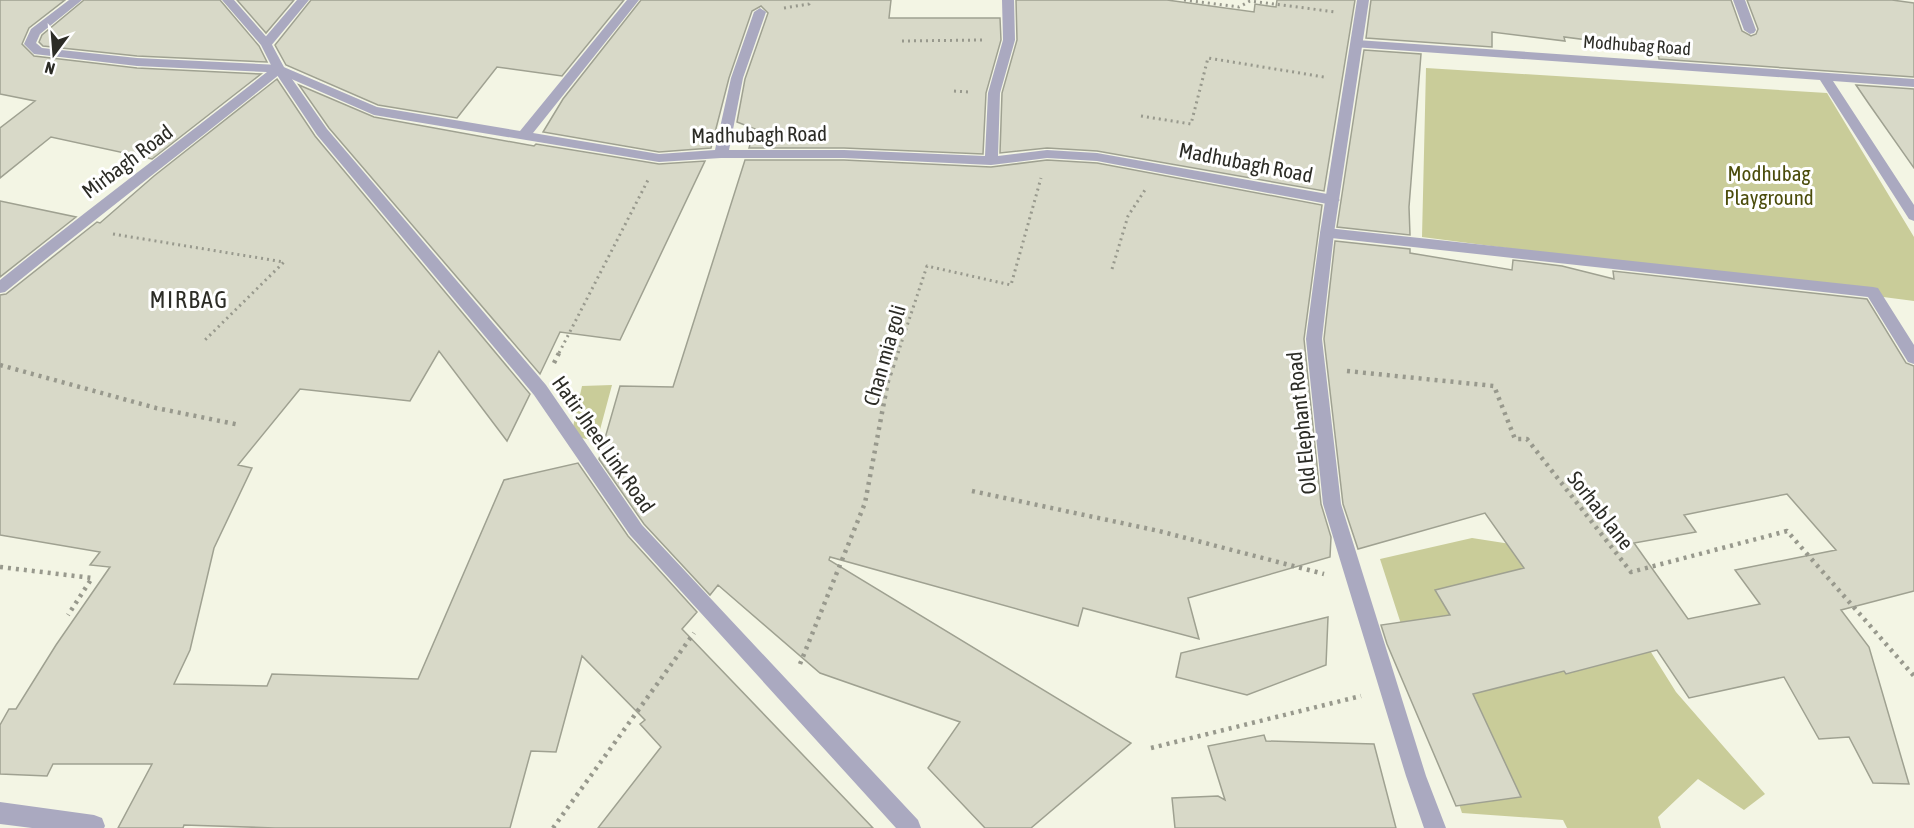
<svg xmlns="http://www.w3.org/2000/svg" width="1914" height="828" font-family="'Asap Condensed',sans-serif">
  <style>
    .green { fill: #c9cc99 }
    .building { fill: #d8d9c8; stroke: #9fa191; stroke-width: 1.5; fill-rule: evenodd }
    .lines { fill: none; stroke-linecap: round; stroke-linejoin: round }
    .path-far1 { stroke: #98998d; stroke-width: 3; stroke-dasharray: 2 4; stroke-linecap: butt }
    .path { stroke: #98998d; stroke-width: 4.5; stroke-dasharray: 3 5; stroke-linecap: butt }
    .service { fill: #aaa9c0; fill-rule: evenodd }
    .minor { fill: #aaa9c0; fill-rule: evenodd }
    .tertiary { fill: #aaa9c0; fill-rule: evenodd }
    .labels { text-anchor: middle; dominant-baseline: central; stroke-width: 6; stroke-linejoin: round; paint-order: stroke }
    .far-street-label { font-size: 18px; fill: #2c2c26; stroke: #fff }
    .street-label { font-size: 21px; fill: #2c2c26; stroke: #fff }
    .park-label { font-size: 21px; fill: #4b4c0b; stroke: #fff }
    .quarter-label { font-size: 24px; letter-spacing: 1.5px; fill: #2c2c26; stroke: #fff }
  </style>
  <rect width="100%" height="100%" fill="#f3f5e4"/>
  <path class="green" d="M 1426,68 L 1827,93 L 1914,237 L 1914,301 L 1422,237 Z
    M 612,385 L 597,441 L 571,436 L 582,386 Z
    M 1472,538 L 1517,545 L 1622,606 L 1676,692 L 1765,794 L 1744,810 L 1698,779 L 1658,817 L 1661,828 L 1567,828 L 1563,820 L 1462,813 L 1380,559 Z"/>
  <path class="building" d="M 0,0 L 65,0 L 29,28 L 22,44 L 34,56 L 137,68 L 261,74 L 152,159 L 51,137 L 0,178 L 0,128 L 35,101 L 0,94 Z
    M 84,0 L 220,0 L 259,46 L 267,62 L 137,56 L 43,46 L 39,42 L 42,35 Z
    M 237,0 L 294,0 L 266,33 Z
    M 311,0 L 624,0 L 562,76 L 497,67 L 457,118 L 378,105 L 286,65 L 275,45 Z
    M 641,0 L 891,0 L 889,18 L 1000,18 L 1001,40 L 986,93 L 983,154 L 844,148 L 749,148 L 755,129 L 737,122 L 745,79 L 768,13 L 761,6 L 752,11 L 729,78 L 711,148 L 659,152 L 543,132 L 563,99 Z
    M 1016,0 L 1167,0 L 1254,12 L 1255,4 L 1276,7 L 1277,0 L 1355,0 L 1324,191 L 1097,151 L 1047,148 L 1000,153 L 1002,93 L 1017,40 Z
    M 1371,0 L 1731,0 L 1742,31 L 1751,36 L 1756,34 L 1758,29 L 1747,0 L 1892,0 L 1914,3 L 1914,77 L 1659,59 L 1657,49 L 1564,37 L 1565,41 L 1492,32 L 1492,47 L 1366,38 Z
    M 1364,50 L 1421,54 L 1409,207 L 1410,235 L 1337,227 Z
    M 277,79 L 315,136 L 530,394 L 507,441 L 439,351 L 410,401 L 300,389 L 238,465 L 252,468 L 214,548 L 190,650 L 174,684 L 267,686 L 272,674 L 418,679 L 504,480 L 578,463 L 628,536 L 697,612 L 682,629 L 873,828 L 598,828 L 661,747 L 640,724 L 645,720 L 582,656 L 556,752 L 531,751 L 510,828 L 275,828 L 184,825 L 183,828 L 118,828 L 152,764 L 53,764 L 47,776 L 0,774 L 0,725 L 9,709 L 16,709 L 56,645 L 110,567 L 90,565 L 100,552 L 0,535 L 0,295 L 6,294 L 97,222 L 100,223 L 154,176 Z
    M 299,85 L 374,117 L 534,146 L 536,144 L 659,164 L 705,161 L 620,340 L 560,332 L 540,374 L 329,128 Z
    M 1856,85 L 1914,89 L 1914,168 L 1869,104 Z
    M 745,160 L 844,160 L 991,167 L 1047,160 L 1097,163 L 1322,205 L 1304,339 L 1321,504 L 1331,537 L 1330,557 L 1188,598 L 1199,639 L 1083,608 L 1078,626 L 830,557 L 829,560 L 1131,743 L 1031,828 L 985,828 L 928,768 L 960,722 L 820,673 L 718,585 L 710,595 L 644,524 L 599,459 L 620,386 L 673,387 Z
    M 0,201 L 76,217 L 0,277 Z
    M 1335,241 L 1410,249 L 1410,253 L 1512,270 L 1513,260 L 1562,266 L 1614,279 L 1613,271 L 1867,299 L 1906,363 L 1914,366 L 1914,591 L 1841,610 L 1869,647 L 1909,784 L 1873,783 L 1849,737 L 1819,739 L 1784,677 L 1689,698 L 1657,650 L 1566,674 L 1564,671 L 1473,694 L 1521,797 L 1456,806 L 1387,644 L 1381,625 L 1450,615 L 1435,590 L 1524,568 L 1485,513 L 1358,549 L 1343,504 L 1324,339 ZM 1787,494 L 1836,550 L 1735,570 L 1760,604 L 1688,619 L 1634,543 L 1696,532 L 1684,515 Z
    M 1328,617 L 1326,665 L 1247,695 L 1176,677 L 1181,653 Z
    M 1264,735 L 1266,741 L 1374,744 L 1396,828 L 1175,828 L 1172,798 L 1218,796 L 1225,800 L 1208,746 Z"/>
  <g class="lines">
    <path class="path-far1" d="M 1184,0 L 1239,7 L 1250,1 L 1336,12
      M 784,8 L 809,4 L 811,0
      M 902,41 L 982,40
      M 954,91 L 969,92
      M 1141,116 L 1191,124 L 1208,58 L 1324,77
      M 113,234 L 284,262 L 205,340
      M 1112,269 L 1128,216 L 1145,190
      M 559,353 L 648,180
      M 898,353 L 927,266 L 1011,285 L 1041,178"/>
    <path class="path" d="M 554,363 L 560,351
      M 0,365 L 156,408 L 240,425
      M 1347,371 L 1494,386 L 1515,439 L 1527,439 L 1631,572 L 1787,531 L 1914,676
      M 972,491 L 1159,531 L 1324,574
      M 0,567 L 92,578 L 68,615
      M 800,664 L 865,503 L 888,381 L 898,351
      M 1151,748 L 1361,696
      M 553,828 L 694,633"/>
    <path class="service" d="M 1327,228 L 1873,287 L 1878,288 L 1914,345 L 1914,364 L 1908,362 L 1868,297 L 1322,237 L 1320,233 L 1322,229 Z"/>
    <path class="minor" d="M 69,0 L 82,0 L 40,34 L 36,43 L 42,48 L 137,58 L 279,65 L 377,107 L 520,131 L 627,0 L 639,0 L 533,133 L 659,154 L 715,150 L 731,78 L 754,12 L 760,8 L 766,12 L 743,78 L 729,150 L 844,150 L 985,156 L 988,93 L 1003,40 L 1002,0 L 1014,0 L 1015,40 L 1000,93 L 998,156 L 1047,150 L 1097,153 L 1333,195 L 1340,200 L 1333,205 L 1097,161 L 1047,158 L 991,165 L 844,158 L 721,158 L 659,162 L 374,115 L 280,74 C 189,147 96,218 5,292 L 0,293 L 0,280 C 88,209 178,142 267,72 L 137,66 L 34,54 L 24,44 L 31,29 Z
      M 297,0 L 309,0 L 270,47 L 262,47 L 262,41 Z
      M 1733,0 L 1745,0 L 1756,30 L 1754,33 L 1750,34 L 1744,30 Z
      M 1357,40 L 1914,79 L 1914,87 L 1833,81 L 1914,205 L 1914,221 L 1909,219 L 1820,80 L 1353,47 L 1353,41 Z
      M 0,802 L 94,815 L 102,818 L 105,826 L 104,828 L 32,828 L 0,824 Z"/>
    <path class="tertiary" d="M 222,0 L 234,0 L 270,41 L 285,69 L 327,129 L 546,385 L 642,525 L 918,820 L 921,828 L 896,828 L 630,535 L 534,395 L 317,135 L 273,69 L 261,45 Z
      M 1357,0 L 1369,0 L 1334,233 L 1322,339 L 1341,504 L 1426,776 L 1446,828 L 1424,828 L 1406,776 L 1323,504 L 1306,339 L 1320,233 Z"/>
  </g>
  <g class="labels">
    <g class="far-street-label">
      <text transform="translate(1637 45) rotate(4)">Modhubag Road</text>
    </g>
    <g class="street-label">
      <text transform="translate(759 134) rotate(-1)">Madhubagh Road</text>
      <text transform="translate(127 161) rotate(-37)">Mirbagh Road</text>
      <text transform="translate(1246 162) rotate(11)">Madhubagh Road</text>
      <text transform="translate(884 355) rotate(-74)">Chan mia goli</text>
      <text transform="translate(1301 423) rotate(-96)">Old Elephant Road</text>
      <text transform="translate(604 444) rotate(55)">Hatir Jheel Link Road</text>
      <text transform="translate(1601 510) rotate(52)">Sorhab lane</text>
    </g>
    <g class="park-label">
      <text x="1769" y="173">Modhubag<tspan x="1769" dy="24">Playground</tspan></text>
    </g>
    <g class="quarter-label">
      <text x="189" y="299">MIRBAG</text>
    </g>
  </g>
  <g transform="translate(54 54) rotate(196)" stroke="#ffffff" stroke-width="4.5" paint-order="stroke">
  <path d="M0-4.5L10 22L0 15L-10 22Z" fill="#2c2c26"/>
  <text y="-9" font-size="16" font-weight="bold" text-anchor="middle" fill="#2c2c26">N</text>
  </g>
</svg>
